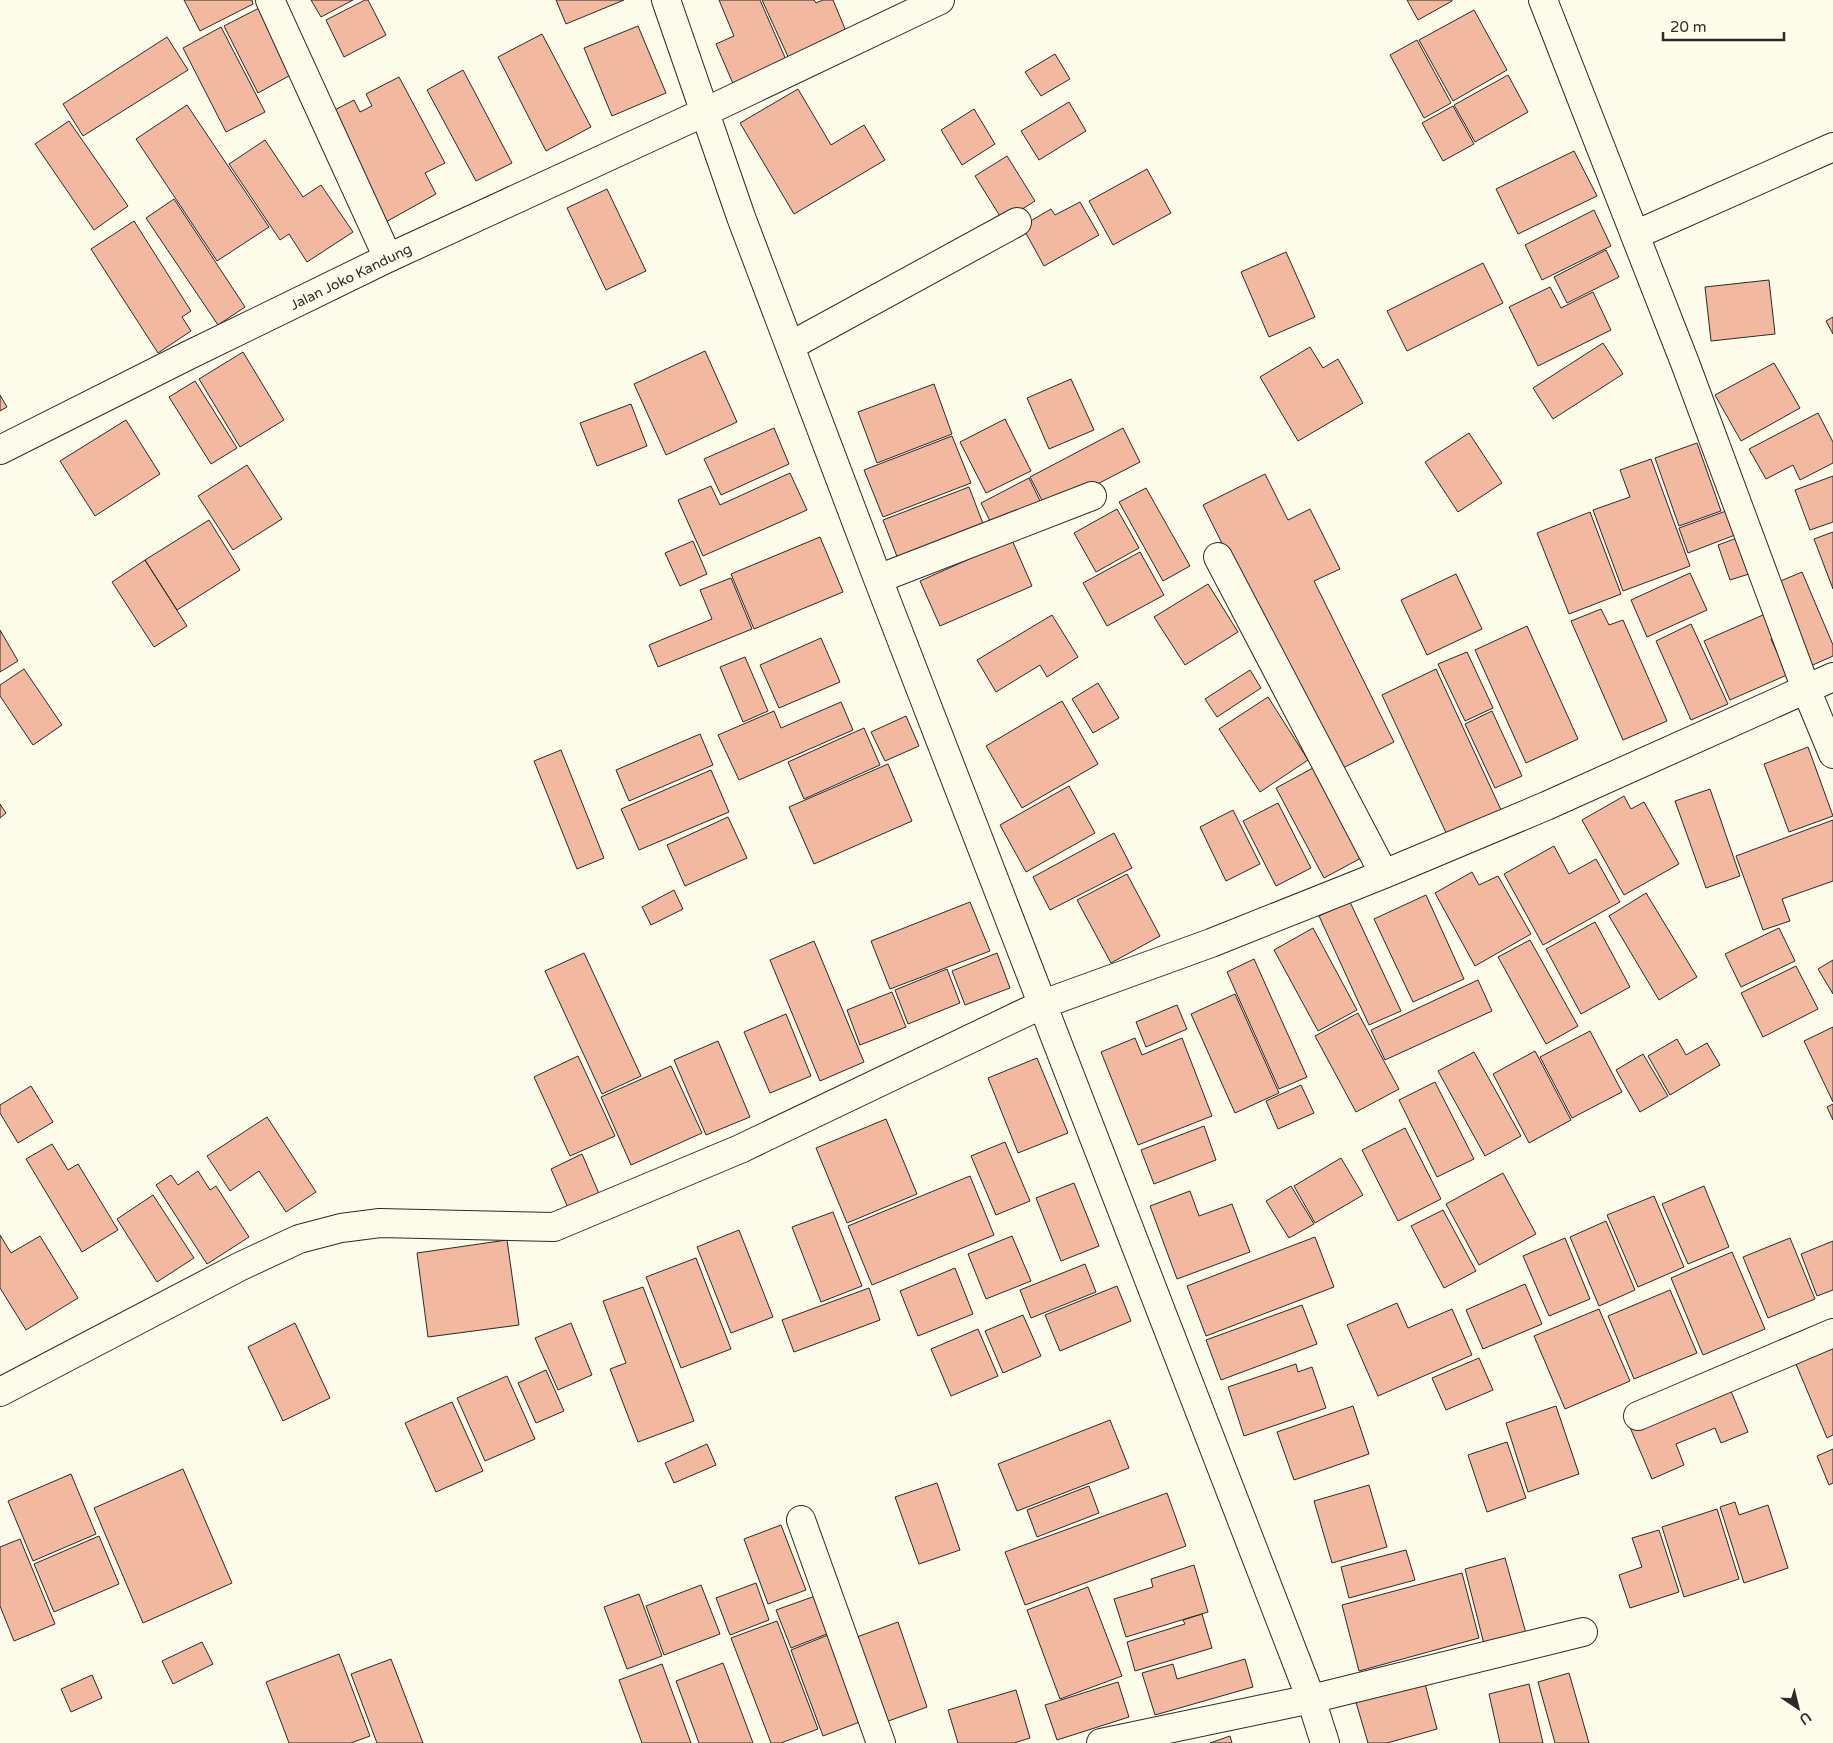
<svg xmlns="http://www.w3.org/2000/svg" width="1833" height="1743" font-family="'Varela Round',sans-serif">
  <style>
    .building { fill: #f2b8a0; stroke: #2b2b2b }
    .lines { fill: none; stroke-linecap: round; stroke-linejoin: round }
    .minor-casing { stroke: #2b2b2b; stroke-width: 30 }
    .minor { stroke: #fdfbea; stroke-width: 28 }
    .labels { text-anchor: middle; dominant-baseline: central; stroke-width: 4; stroke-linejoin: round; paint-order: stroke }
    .street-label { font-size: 14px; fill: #2b2b2b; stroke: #fdfbea }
  </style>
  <rect width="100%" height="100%" fill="#fdfbea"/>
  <path class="building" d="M 184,0 L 252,0 L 253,4 L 200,31 Z
    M 311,0 L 353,0 L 321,17 Z
    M 365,0 L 368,0 L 386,35 L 344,57 L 326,20 Z
    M 556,0 L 624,0 L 566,24 Z
    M 719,0 L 760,0 L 790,69 L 737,93 L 716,44 L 734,36 Z
    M 762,0 L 814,0 L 816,3 L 823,0 L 833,0 L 848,36 L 790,61 Z
    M 1407,0 L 1452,0 L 1452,1 L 1418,20 Z
    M 261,7 L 296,72 L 258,93 L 224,26 Z
    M 1474,10 L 1507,70 L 1453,101 L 1419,40 Z
    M 638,26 L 666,93 L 612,116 L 584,48 Z
    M 221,27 L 265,112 L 226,132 L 183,48 Z
    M 542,34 L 591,127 L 546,151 L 498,57 Z
    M 167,37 L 188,70 L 83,136 L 63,104 Z
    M 1417,40 L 1451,103 L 1424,118 L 1390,55 Z
    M 1055,54 L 1070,79 L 1041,96 L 1025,72 Z
    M 463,70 L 512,163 L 476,181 L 427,90 Z
    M 1508,75 L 1528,112 L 1475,142 L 1454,105 Z
    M 399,77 L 445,163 L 425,173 L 436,194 L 384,223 L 327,114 L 354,100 L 360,112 L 372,106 L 366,94 Z
    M 798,89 L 831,145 L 864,125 L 885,160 L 794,214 L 740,123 Z
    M 1069,102 L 1086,131 L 1039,160 L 1021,131 Z
    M 187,105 L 269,227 L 217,261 L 136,139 Z
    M 1453,106 L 1474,144 L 1443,161 L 1422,123 Z
    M 974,109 L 995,144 L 962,165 L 941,130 Z
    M 69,121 L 128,206 L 94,230 L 35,144 Z
    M 265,140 L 303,197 L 321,185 L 353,232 L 307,262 L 289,234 L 280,240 L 229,164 Z
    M 1574,151 L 1597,196 L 1518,234 L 1496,189 Z
    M 1007,156 L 1035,201 L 1003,221 L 975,176 Z
    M 1147,169 L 1171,213 L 1113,245 L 1089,201 Z
    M 607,189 L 646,271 L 606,290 L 567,208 Z
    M 174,199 L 245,307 L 218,325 L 146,218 Z
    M 1080,202 L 1099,235 L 1044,266 L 1022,226 L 1051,209 L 1055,215 Z
    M 1594,210 L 1611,246 L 1542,280 L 1525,245 Z
    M 134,221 L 191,311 L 182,317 L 191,331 L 158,353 L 91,249 Z
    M 1606,250 L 1619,277 L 1567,303 L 1554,277 Z
    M 1286,252 L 1315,317 L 1269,337 L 1241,272 Z
    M 1483,263 L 1503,303 L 1407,351 L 1387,311 Z
    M 1769,280 L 1775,334 L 1711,341 L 1705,287 Z
    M 1550,287 L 1561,308 L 1593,292 L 1611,330 L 1538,366 L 1509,307 Z
    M 1833,317 L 1833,334 L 1826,321 Z
    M 1603,343 L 1623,374 L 1553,419 L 1533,388 Z
    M 1310,347 L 1323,368 L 1338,359 L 1363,403 L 1298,441 L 1260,377 Z
    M 705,351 L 737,422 L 666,455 L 634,384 Z
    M 243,352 L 284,420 L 240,447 L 199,379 Z
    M 1774,363 L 1800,408 L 1741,441 L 1715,395 Z
    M 1071,379 L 1094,430 L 1049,449 L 1027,398 Z
    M 195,381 L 237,448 L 211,464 L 169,397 Z
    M 934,384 L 952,434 L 877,463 L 858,412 Z
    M 0,395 L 7,407 L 0,411 Z
    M 631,404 L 647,446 L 597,466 L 580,423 Z
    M 1818,413 L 1833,442 L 1833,463 L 1800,480 L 1793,465 L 1766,479 L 1749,449 Z
    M 1005,419 L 1031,471 L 986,493 L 960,442 Z
    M 126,420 L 160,474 L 95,516 L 60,461 Z
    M 774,428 L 789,464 L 721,495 L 704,459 Z
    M 1123,428 L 1140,462 L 1047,510 L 1030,477 Z
    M 1469,433 L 1502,483 L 1458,512 L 1425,462 Z
    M 952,436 L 971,483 L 883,517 L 864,470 Z
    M 1697,443 L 1721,511 L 1679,526 L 1655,458 Z
    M 1651,459 L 1690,566 L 1623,591 L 1593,510 L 1630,497 L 1620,470 Z
    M 247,465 L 282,519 L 233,550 L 198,496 Z
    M 790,473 L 807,510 L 703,556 L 678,500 L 711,486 L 720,505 Z
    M 1265,474 L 1288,520 L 1310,509 L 1340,569 L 1314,581 L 1394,742 L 1335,772 L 1203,505 Z
    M 1833,476 L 1833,522 L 1810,530 L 1795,490 Z
    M 1029,478 L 1042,505 L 994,529 L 981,503 Z
    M 969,487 L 987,534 L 901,567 L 883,520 Z
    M 1146,488 L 1190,566 L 1163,581 L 1119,502 Z
    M 1117,509 L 1139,548 L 1096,572 L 1074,533 Z
    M 1726,511 L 1735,535 L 1688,553 L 1679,528 Z
    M 1590,512 L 1621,594 L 1569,614 L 1537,533 Z
    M 209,520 L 240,570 L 177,610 L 145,560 Z
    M 1833,532 L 1833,589 L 1814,539 Z
    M 820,537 L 843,592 L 754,629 L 731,574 Z
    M 1737,538 L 1749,574 L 1730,580 L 1718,545 Z
    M 1012,540 L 1032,586 L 940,626 L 920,581 Z
    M 693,541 L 707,574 L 680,586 L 665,553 Z
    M 1140,552 L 1164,595 L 1107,626 L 1083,583 Z
    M 145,560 L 187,626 L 154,647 L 112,582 Z
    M 1802,572 L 1833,645 L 1833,656 L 1806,668 L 1771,585 Z
    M 1690,573 L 1707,610 L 1647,637 L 1631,600 Z
    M 1456,574 L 1482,629 L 1427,655 L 1401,600 Z
    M 731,578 L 752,629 L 658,667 L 649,645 L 712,619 L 700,590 Z
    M 1208,584 L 1238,632 L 1185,665 L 1154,617 Z
    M 1601,609 L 1609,625 L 1623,620 L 1667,721 L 1623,740 L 1571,621 Z
    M 1772,611 L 1782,634 L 1771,639 L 1787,675 L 1730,700 L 1704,641 Z
    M 1052,615 L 1078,657 L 1047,677 L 1040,665 L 996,692 L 977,660 Z
    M 1691,624 L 1728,704 L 1691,720 L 1656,641 Z
    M 1527,626 L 1578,739 L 1526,763 L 1475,650 Z
    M 0,630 L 18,661 L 0,672 Z
    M 821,638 L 840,682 L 779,708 L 760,665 Z
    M 1467,652 L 1493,708 L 1465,721 L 1438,664 Z
    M 745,657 L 768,711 L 743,722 L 720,667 Z
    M 24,669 L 62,725 L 33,745 L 0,696 L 0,685 Z
    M 1436,669 L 1502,812 L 1448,837 L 1382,695 Z
    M 1250,670 L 1261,688 L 1217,717 L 1205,699 Z
    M 1098,683 L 1119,718 L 1093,733 L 1072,699 Z
    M 1268,697 L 1308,760 L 1260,792 L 1219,729 Z
    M 1062,701 L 1098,764 L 1022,808 L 986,746 Z
    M 841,702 L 853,730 L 739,780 L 718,735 L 774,711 L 781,728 Z
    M 1492,711 L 1522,776 L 1495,788 L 1465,724 Z
    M 906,716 L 919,746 L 885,761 L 871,732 Z
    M 864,728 L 880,765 L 804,799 L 788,762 Z
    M 700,734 L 713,765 L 629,801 L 616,770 Z
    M 1808,747 L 1833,816 L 1789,832 L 1764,764 Z
    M 561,750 L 604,858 L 577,869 L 534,761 Z
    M 888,764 L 912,821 L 814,864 L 789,807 Z
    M 1313,768 L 1361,858 L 1324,878 L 1276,788 Z
    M 711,770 L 729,812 L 639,850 L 621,809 Z
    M 1069,786 L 1095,833 L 1026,872 L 1000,825 Z
    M 1710,789 L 1740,876 L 1706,888 L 1675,801 Z
    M 1624,796 L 1631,809 L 1644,802 L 1679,864 L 1624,895 L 1582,820 Z
    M 1278,803 L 1311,868 L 1276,886 L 1243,821 Z
    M 0,804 L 6,813 L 0,818 Z
    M 1233,810 L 1260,864 L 1226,881 L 1200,827 Z
    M 728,817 L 747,858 L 685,886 L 667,845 Z
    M 1833,820 L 1833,881 L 1782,899 L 1790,921 L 1763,930 L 1736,856 Z
    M 1114,833 L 1132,868 L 1050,910 L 1033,877 Z
    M 1554,846 L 1569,874 L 1596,859 L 1620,902 L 1543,945 L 1504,874 Z
    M 1472,872 L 1479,885 L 1498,876 L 1531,934 L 1475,966 L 1435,893 Z
    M 1127,874 L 1160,936 L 1111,963 L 1077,900 Z
    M 674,890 L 683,909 L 651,925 L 642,907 Z
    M 1646,893 L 1697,977 L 1659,1000 L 1609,916 Z
    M 1426,895 L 1464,979 L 1413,1002 L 1374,919 Z
    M 970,902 L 990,951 L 890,989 L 871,941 Z
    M 1350,902 L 1401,1011 L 1369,1025 L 1319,916 Z
    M 1595,922 L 1630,987 L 1581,1014 L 1546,949 Z
    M 1313,928 L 1357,1010 L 1318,1031 L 1274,950 Z
    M 1779,928 L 1795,961 L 1741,987 L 1725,954 Z
    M 1530,940 L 1578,1026 L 1546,1044 L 1498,957 Z
    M 814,941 L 864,1062 L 820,1081 L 770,960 Z
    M 584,953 L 641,1076 L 602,1094 L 545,971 Z
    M 997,953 L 1010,988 L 965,1005 L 952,971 Z
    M 1254,959 L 1307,1077 L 1279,1089 L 1227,972 Z
    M 1833,960 L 1833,994 L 1818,969 Z
    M 1796,966 L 1818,1009 L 1763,1037 L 1741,993 Z
    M 947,969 L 960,1003 L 908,1024 L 895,990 Z
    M 1478,980 L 1492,1011 L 1385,1060 L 1371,1030 Z
    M 892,992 L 906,1027 L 860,1045 L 847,1010 Z
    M 1235,994 L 1279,1093 L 1235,1113 L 1191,1014 Z
    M 1177,1005 L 1187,1029 L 1146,1047 L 1136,1022 Z
    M 1358,1013 L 1399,1089 L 1356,1112 L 1315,1036 Z
    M 786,1014 L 811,1076 L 770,1093 L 744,1032 Z
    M 1833,1027 L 1833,1102 L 1804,1041 Z
    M 1590,1031 L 1622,1092 L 1572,1118 L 1540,1057 Z
    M 1135,1038 L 1142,1055 L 1182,1038 L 1212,1116 L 1138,1145 L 1101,1052 Z
    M 1677,1039 L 1686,1055 L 1707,1043 L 1720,1065 L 1670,1095 L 1648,1056 Z
    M 718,1041 L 750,1117 L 706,1135 L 674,1060 Z
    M 1535,1051 L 1571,1120 L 1529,1143 L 1493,1074 Z
    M 1474,1052 L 1521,1136 L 1485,1156 L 1438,1071 Z
    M 1643,1054 L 1668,1096 L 1640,1112 L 1616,1070 Z
    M 578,1056 L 615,1136 L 570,1156 L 534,1077 Z
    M 1037,1058 L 1068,1133 L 1018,1153 L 988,1078 Z
    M 671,1066 L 702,1133 L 631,1165 L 601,1097 Z
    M 1435,1082 L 1474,1159 L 1437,1177 L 1399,1100 Z
    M 1301,1085 L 1314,1113 L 1278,1129 L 1266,1101 Z
    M 31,1086 L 53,1122 L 18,1143 L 0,1113 L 0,1105 Z
    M 1833,1104 L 1833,1120 L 1827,1107 Z
    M 267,1117 L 316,1192 L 286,1212 L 259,1171 L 230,1191 L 207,1156 Z
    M 886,1119 L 917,1194 L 847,1223 L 816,1148 Z
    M 1204,1126 L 1216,1160 L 1154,1184 L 1141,1150 Z
    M 1405,1128 L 1441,1199 L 1398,1221 L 1362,1150 Z
    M 1005,1142 L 1030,1201 L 996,1215 L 971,1156 Z
    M 52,1144 L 68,1170 L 78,1164 L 118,1230 L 82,1252 L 26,1159 Z
    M 582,1154 L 600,1196 L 569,1210 L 551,1169 Z
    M 1341,1158 L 1363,1195 L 1315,1223 L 1294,1186 Z
    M 198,1171 L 210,1190 L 216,1186 L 249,1237 L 207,1264 L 156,1185 L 171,1175 L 178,1185 Z
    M 1503,1173 L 1536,1234 L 1479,1265 L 1446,1204 Z
    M 970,1176 L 994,1235 L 872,1285 L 848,1226 Z
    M 1074,1183 L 1099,1246 L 1061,1261 L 1036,1198 Z
    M 1291,1186 L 1314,1224 L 1289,1238 L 1266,1201 Z
    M 1704,1186 L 1729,1247 L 1688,1264 L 1662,1204 Z
    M 1190,1191 L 1199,1216 L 1232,1204 L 1250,1252 L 1177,1279 L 1150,1206 Z
    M 153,1195 L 194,1258 L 157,1282 L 117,1219 Z
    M 1654,1196 L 1684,1267 L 1638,1287 L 1607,1215 Z
    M 1443,1210 L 1476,1271 L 1444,1288 L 1411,1226 Z
    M 833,1212 L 862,1286 L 821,1302 L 792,1227 Z
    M 1606,1221 L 1635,1290 L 1599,1306 L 1570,1237 Z
    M 739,1230 L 773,1317 L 731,1333 L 697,1247 Z
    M 0,1235 L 11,1253 L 40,1236 L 78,1298 L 26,1330 L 0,1288 Z
    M 1012,1236 L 1031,1281 L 986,1299 L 968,1254 Z
    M 1315,1237 L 1334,1287 L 1206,1336 L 1187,1286 Z
    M 1565,1238 L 1590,1299 L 1549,1316 L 1523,1256 Z
    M 1790,1238 L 1815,1299 L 1768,1318 L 1743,1257 Z
    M 507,1240 L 519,1325 L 428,1337 L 417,1253 Z
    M 1833,1241 L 1833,1290 L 1817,1296 L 1801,1254 Z
    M 1732,1252 L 1765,1329 L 1703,1355 L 1671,1278 Z
    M 696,1258 L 731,1349 L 681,1368 L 646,1277 Z
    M 1085,1264 L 1096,1292 L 1031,1318 L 1020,1290 Z
    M 955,1268 L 973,1314 L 918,1336 L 900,1291 Z
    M 1525,1284 L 1542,1324 L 1483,1349 L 1466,1310 Z
    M 1117,1286 L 1131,1321 L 1060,1351 L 1045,1315 Z
    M 643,1287 L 694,1421 L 638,1442 L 610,1369 L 626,1363 L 603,1301 Z
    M 869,1288 L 880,1320 L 794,1352 L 782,1320 Z
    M 1670,1290 L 1697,1353 L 1634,1379 L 1608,1316 Z
    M 1397,1303 L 1408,1328 L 1452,1309 L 1472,1355 L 1378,1396 L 1347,1325 Z
    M 1302,1305 L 1317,1344 L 1221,1380 L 1206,1340 Z
    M 1599,1309 L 1630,1381 L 1565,1409 L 1534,1336 Z
    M 1023,1315 L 1041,1356 L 1003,1373 L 985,1331 Z
    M 295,1323 L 330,1398 L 283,1421 L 248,1347 Z
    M 571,1323 L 592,1375 L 558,1390 L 535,1338 Z
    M 978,1329 L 998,1376 L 951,1396 L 931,1349 Z
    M 1833,1346 L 1833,1435 L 1827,1438 L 1793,1357 Z
    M 1479,1358 L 1493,1390 L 1446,1410 L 1432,1378 Z
    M 1296,1364 L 1298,1372 L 1312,1367 L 1326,1408 L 1244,1436 L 1228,1387 Z
    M 546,1370 L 564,1411 L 536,1423 L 518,1383 Z
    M 507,1376 L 535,1439 L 485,1461 L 457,1398 Z
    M 1728,1384 L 1748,1432 L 1721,1443 L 1715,1428 L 1676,1444 L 1684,1465 L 1652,1479 L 1629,1425 Z
    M 452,1402 L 483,1471 L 436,1492 L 405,1423 Z
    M 1353,1406 L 1369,1454 L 1294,1480 L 1277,1432 Z
    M 1556,1406 L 1579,1474 L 1528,1492 L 1506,1423 Z
    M 1110,1420 L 1129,1468 L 1017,1511 L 998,1464 Z
    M 1507,1442 L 1526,1498 L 1487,1512 L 1468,1455 Z
    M 707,1444 L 716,1465 L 674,1483 L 665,1463 Z
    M 1833,1449 L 1833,1483 L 1829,1485 L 1817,1456 Z
    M 183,1469 L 232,1583 L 143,1623 L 94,1508 Z
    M 71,1474 L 96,1534 L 33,1561 L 8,1501 Z
    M 937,1483 L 960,1550 L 919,1564 L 895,1497 Z
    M 1369,1485 L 1387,1547 L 1332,1563 L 1314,1501 Z
    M 1089,1486 L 1099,1513 L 1037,1537 L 1027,1510 Z
    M 1167,1493 L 1186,1546 L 1025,1605 L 1005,1552 Z
    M 1735,1502 L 1739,1515 L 1768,1505 L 1788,1568 L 1744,1583 L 1720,1507 Z
    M 1717,1509 L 1739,1579 L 1684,1597 L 1662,1527 Z
    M 781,1525 L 806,1590 L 768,1604 L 744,1539 Z
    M 1659,1530 L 1679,1592 L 1630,1608 L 1619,1575 L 1642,1567 L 1632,1538 Z
    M 99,1536 L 119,1584 L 54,1612 L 34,1564 Z
    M 20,1539 L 55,1624 L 14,1641 L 0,1606 L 0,1547 Z
    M 1406,1550 L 1415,1580 L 1349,1598 L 1341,1567 Z
    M 1505,1558 L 1527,1637 L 1485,1648 L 1465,1569 Z
    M 1194,1565 L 1208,1612 L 1126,1637 L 1114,1599 L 1153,1587 L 1151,1579 Z
    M 1462,1573 L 1479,1638 L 1359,1671 L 1342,1605 Z
    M 756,1583 L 769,1620 L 730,1635 L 716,1598 Z
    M 701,1585 L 720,1634 L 664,1655 L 646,1606 Z
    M 1088,1587 L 1122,1676 L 1060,1699 L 1027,1610 Z
    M 639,1594 L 662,1656 L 627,1669 L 604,1607 Z
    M 818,1595 L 832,1632 L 791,1648 L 776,1610 Z
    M 1202,1614 L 1212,1648 L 1135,1671 L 1127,1642 L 1185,1624 L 1183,1620 Z
    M 777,1621 L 818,1729 L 781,1743 L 771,1743 L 731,1638 Z
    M 898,1622 L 927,1707 L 883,1723 L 854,1638 Z
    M 833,1633 L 865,1720 L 823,1736 L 791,1650 Z
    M 202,1642 L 213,1664 L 173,1684 L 162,1661 Z
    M 339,1654 L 370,1736 L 351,1743 L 289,1743 L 266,1682 Z
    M 391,1659 L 423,1743 L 377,1743 L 351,1674 Z
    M 1245,1659 L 1253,1687 L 1155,1715 L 1142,1673 L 1173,1664 L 1177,1679 Z
    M 723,1663 L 753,1743 L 699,1743 L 676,1681 Z
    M 662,1664 L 691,1743 L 642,1743 L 619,1680 Z
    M 1569,1673 L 1589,1743 L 1555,1743 L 1538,1682 Z
    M 92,1675 L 102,1698 L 71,1712 L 61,1689 Z
    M 1424,1680 L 1437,1729 L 1387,1743 L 1368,1743 L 1355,1699 Z
    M 1118,1682 L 1129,1717 L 1057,1740 L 1045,1705 Z
    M 1529,1684 L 1543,1743 L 1500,1743 L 1489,1694 Z
    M 1016,1690 L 1030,1738 L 1014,1743 L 958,1743 L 948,1710 Z
    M 1230,1736 L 1232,1743 L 1210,1743 Z"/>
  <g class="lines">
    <defs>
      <path id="minor" d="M 270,0 L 388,258
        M 666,0 L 741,217 L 878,579 L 1311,1699 L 1325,1743
        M 1543,0 L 1685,363 L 1806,689 L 1833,754
        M 1635,235 L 1833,147
        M 790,346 L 1017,222
        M 0,450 L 189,355 L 388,258 L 705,112 L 940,0
        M 1218,557 L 1384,874
        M 878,579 L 1092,496
        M 0,1392 L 239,1267 L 299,1239 L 341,1228 L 380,1223 L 554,1227 L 740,1149 L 1043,1004 L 1211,943 L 1384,874 L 1546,806 L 1833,677
        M 1638,1416 L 1833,1333
        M 801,1520 L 881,1743
        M 1101,1743 L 1311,1699 L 1583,1632"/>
    </defs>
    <use href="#minor" class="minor-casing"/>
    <use href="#minor" class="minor"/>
  </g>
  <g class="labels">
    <g class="street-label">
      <text transform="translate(351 277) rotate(-26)">Jalan Joko Kandung</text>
    </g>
  </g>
  <g transform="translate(1798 1708) rotate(145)" stroke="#fdfbea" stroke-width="4" paint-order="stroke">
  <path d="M0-4L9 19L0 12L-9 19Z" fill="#2b2b2b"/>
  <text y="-8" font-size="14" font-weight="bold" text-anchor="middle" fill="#2b2b2b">U</text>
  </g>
  <path d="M1663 32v8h121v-8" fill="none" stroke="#2b2b2b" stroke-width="2.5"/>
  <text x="1670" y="32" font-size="15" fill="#2b2b2b" stroke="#fdfbea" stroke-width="4" paint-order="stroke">20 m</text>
</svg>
